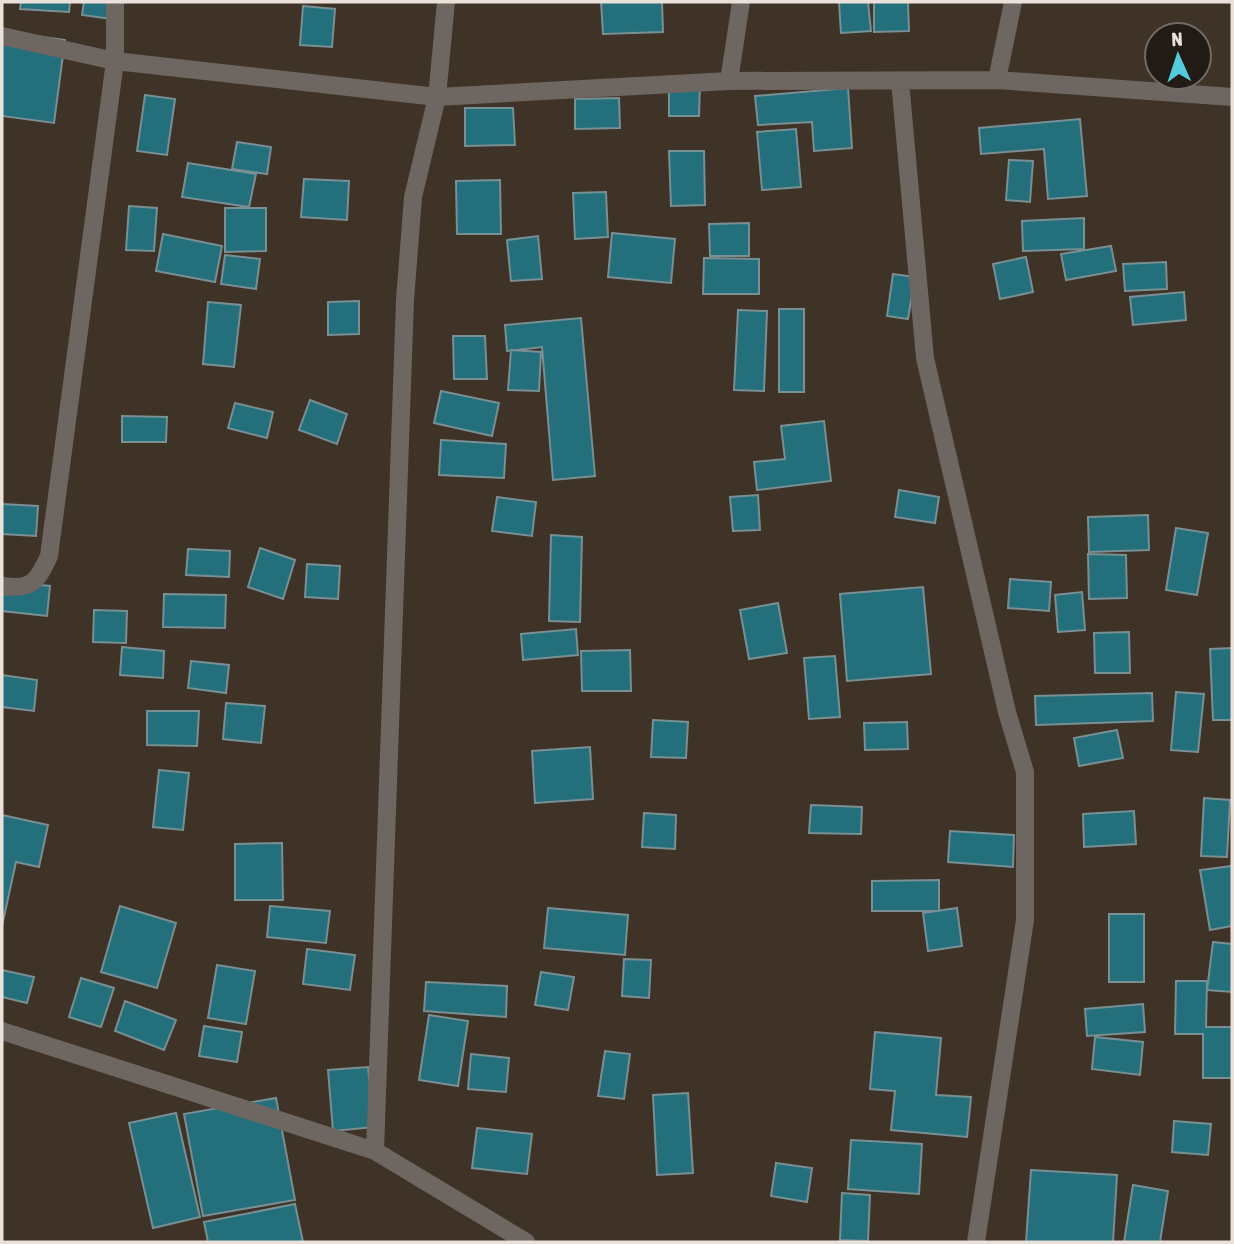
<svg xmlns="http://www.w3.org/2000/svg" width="1234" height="1244" font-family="'Asap Condensed',sans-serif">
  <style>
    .building { fill: #236f7b; stroke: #788f93; stroke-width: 2 }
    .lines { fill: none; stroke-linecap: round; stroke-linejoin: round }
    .minor { stroke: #6d6661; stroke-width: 18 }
  </style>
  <rect width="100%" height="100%" fill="#3f3227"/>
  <path class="building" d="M 21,2 L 70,2 L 69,12 L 20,9 Z
    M 84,2 L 114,2 L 112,19 L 82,15 Z
    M 601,2 L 662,2 L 663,32 L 603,34 Z
    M 839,2 L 868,2 L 871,31 L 841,33 Z
    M 874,2 L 908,2 L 909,31 L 874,32 Z
    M 303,6 L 335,9 L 332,47 L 300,45 Z
    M 2,31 L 65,40 L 54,123 L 2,116 Z
    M 669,82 L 700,82 L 699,116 L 669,116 Z
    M 848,88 L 852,148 L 814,151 L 812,122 L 758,125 L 755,96 Z
    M 145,95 L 175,99 L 167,155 L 137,151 Z
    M 619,98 L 620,128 L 575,129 L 575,99 Z
    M 465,108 L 513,108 L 515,145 L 465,146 Z
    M 1080,119 L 1087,196 L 1048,199 L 1044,149 L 981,154 L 979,128 Z
    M 796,129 L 801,187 L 762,190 L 757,132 Z
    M 237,142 L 271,147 L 267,174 L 232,169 Z
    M 669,151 L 704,151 L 705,205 L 671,206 Z
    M 1009,160 L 1033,161 L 1030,202 L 1006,200 Z
    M 188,163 L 256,174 L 249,207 L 182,197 Z
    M 304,179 L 349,181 L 347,220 L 301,217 Z
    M 500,180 L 501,234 L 457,234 L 456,181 Z
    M 606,192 L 608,237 L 575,239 L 573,193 Z
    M 129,206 L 157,208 L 154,251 L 126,250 Z
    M 225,208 L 266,208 L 266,251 L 225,252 Z
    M 1084,218 L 1084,249 L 1023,251 L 1022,221 Z
    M 749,223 L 749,256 L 710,256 L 709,224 Z
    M 612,233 L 675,239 L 671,283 L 608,277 Z
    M 163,234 L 222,246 L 215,282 L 156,271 Z
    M 538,236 L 542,279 L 511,281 L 507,240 Z
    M 1111,246 L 1116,271 L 1066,280 L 1061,254 Z
    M 225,255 L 260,259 L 256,289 L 221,284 Z
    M 1026,257 L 1033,292 L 1000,299 L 993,264 Z
    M 704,258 L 759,259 L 759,294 L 703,294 Z
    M 1166,262 L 1167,289 L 1125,291 L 1123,264 Z
    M 893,274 L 915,277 L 908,319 L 887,316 Z
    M 1184,292 L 1186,320 L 1133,325 L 1130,297 Z
    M 359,301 L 359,334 L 328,335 L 328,302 Z
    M 208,302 L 241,305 L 234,367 L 203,364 Z
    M 779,309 L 804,309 L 804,392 L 779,392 Z
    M 738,310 L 767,311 L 764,391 L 734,390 Z
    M 581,318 L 595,476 L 553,480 L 542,347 L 507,351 L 505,325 Z
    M 453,336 L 485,336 L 487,379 L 454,379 Z
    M 511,350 L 541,352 L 539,391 L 508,390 Z
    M 441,391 L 499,403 L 492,436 L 434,423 Z
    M 310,400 L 347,414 L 337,444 L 299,430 Z
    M 235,403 L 273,412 L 267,438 L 228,428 Z
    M 122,416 L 167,417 L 166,442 L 122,442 Z
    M 824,421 L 831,481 L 757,490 L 754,462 L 785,459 L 781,426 Z
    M 441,440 L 506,444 L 504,478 L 439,475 Z
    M 899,490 L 939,497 L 935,523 L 895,517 Z
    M 758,495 L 760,530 L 733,531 L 730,497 Z
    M 497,497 L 536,502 L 532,536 L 492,531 Z
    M 2,504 L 38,506 L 36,536 L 2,534 Z
    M 1148,515 L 1149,550 L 1089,552 L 1088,517 Z
    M 1176,528 L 1208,533 L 1197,595 L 1166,590 Z
    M 551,535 L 582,537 L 580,622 L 549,621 Z
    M 260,548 L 295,560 L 283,599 L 248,587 Z
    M 188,549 L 230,551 L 229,577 L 186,575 Z
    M 1088,554 L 1126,555 L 1127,598 L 1089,599 Z
    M 307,564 L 340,566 L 338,599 L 305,597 Z
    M 1010,579 L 1051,582 L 1049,611 L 1008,608 Z
    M 2,581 L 50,586 L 47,616 L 2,611 Z
    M 923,587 L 931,674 L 847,681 L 840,594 Z
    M 1082,592 L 1085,630 L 1058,632 L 1055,595 Z
    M 164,594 L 226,595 L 225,628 L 163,627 Z
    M 778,603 L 787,653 L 749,659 L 740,610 Z
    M 94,610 L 127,611 L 126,643 L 93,642 Z
    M 576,629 L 578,655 L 523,660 L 521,634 Z
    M 1129,632 L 1130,673 L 1095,673 L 1094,633 Z
    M 122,647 L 164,651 L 163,678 L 120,675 Z
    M 1232,648 L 1232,720 L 1213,720 L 1210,649 Z
    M 630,650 L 631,691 L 582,691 L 581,651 Z
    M 835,656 L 840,717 L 809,719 L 804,658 Z
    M 191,661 L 229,665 L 226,693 L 188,688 Z
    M 2,675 L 37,680 L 34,711 L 2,707 Z
    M 1176,692 L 1204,694 L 1198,752 L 1171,750 Z
    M 1152,693 L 1153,721 L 1036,725 L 1035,696 Z
    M 226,703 L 265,706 L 261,743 L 223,739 Z
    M 147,711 L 199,711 L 197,746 L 147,745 Z
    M 653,720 L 688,722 L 686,758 L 651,757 Z
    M 907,722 L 908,749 L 865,750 L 864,723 Z
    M 1117,730 L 1123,758 L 1079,766 L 1074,738 Z
    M 590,747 L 593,799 L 535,803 L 532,751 Z
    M 159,770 L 189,773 L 183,830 L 153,827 Z
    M 1204,798 L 1230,800 L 1227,857 L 1201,856 Z
    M 811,805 L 862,807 L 861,834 L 809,833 Z
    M 1134,811 L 1136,844 L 1084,847 L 1083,814 Z
    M 644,813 L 676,815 L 675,849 L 642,847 Z
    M 2,815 L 48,825 L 39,867 L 16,862 L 2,926 Z
    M 950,831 L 1014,835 L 1013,867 L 948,862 Z
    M 282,843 L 283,900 L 235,900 L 235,844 Z
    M 1232,866 L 1232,926 L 1210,930 L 1200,870 Z
    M 939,880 L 939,911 L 872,911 L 872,881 Z
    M 120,906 L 176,923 L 157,988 L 101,972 Z
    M 270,906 L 330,911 L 326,943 L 267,937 Z
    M 548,908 L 628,915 L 625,955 L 544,948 Z
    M 957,908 L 962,946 L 928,951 L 923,913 Z
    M 1109,914 L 1144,914 L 1144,982 L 1109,982 Z
    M 1213,942 L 1232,944 L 1232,992 L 1207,990 Z
    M 307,949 L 355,955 L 350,990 L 303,984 Z
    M 624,959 L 651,960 L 649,998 L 622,996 Z
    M 217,965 L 255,971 L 246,1024 L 208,1018 Z
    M 2,970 L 34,977 L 27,1003 L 2,997 Z
    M 541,972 L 574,977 L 568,1010 L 535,1005 Z
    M 81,978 L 114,988 L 101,1027 L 69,1017 Z
    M 1176,981 L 1207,981 L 1206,1027 L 1232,1027 L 1232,1078 L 1203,1078 L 1203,1034 L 1175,1034 Z
    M 426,982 L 507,986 L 506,1017 L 424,1011 Z
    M 125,1001 L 176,1020 L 164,1050 L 115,1031 Z
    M 1143,1004 L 1145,1032 L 1087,1036 L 1085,1009 Z
    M 429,1015 L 468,1021 L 458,1086 L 419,1080 Z
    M 204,1026 L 242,1032 L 237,1062 L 199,1056 Z
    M 875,1032 L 941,1038 L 936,1095 L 971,1097 L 967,1137 L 891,1130 L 895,1091 L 870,1089 Z
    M 1095,1037 L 1143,1042 L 1140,1075 L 1092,1069 Z
    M 605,1051 L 630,1054 L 624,1099 L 598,1096 Z
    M 471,1054 L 509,1058 L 506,1092 L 468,1089 Z
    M 368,1067 L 374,1127 L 333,1131 L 328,1070 Z
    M 688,1093 L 693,1173 L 657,1175 L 653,1095 Z
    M 276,1098 L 295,1200 L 203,1216 L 184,1114 Z
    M 176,1113 L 200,1217 L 153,1228 L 129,1123 Z
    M 1174,1121 L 1211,1124 L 1208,1155 L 1172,1152 Z
    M 477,1128 L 532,1134 L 527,1174 L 472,1168 Z
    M 851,1140 L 922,1144 L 919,1194 L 848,1189 Z
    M 776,1163 L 812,1168 L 807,1202 L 771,1196 Z
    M 1031,1170 L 1117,1175 L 1113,1242 L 1026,1242 Z
    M 1133,1185 L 1168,1191 L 1160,1242 L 1124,1242 Z
    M 842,1193 L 870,1195 L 868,1241 L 840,1240 Z
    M 295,1204 L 303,1242 L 208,1242 L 204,1222 Z"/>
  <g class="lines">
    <path class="minor" d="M 2,36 L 115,61 L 437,97 L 729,81 L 997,80 L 1232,97
      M 997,80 L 1013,2
      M 729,81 L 741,2
      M 900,81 L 925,358 L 1007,712 L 1025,772 L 1025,920 L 976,1242
      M 2,586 C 32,590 37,582 49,556 L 115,61 L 115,2
      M 2,1031 L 375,1151 L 405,300 L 413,197 L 437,97 L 446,2
      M 375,1151 L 526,1242"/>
  </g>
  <rect width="1234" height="1244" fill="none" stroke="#ebe1db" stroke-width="7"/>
  <g transform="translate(1178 56) rotate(357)"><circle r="33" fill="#211b16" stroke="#726a65" stroke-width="2"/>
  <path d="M0-5L12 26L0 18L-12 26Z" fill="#54cadd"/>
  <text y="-10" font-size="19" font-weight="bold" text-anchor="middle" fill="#ebe1db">N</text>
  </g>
</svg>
